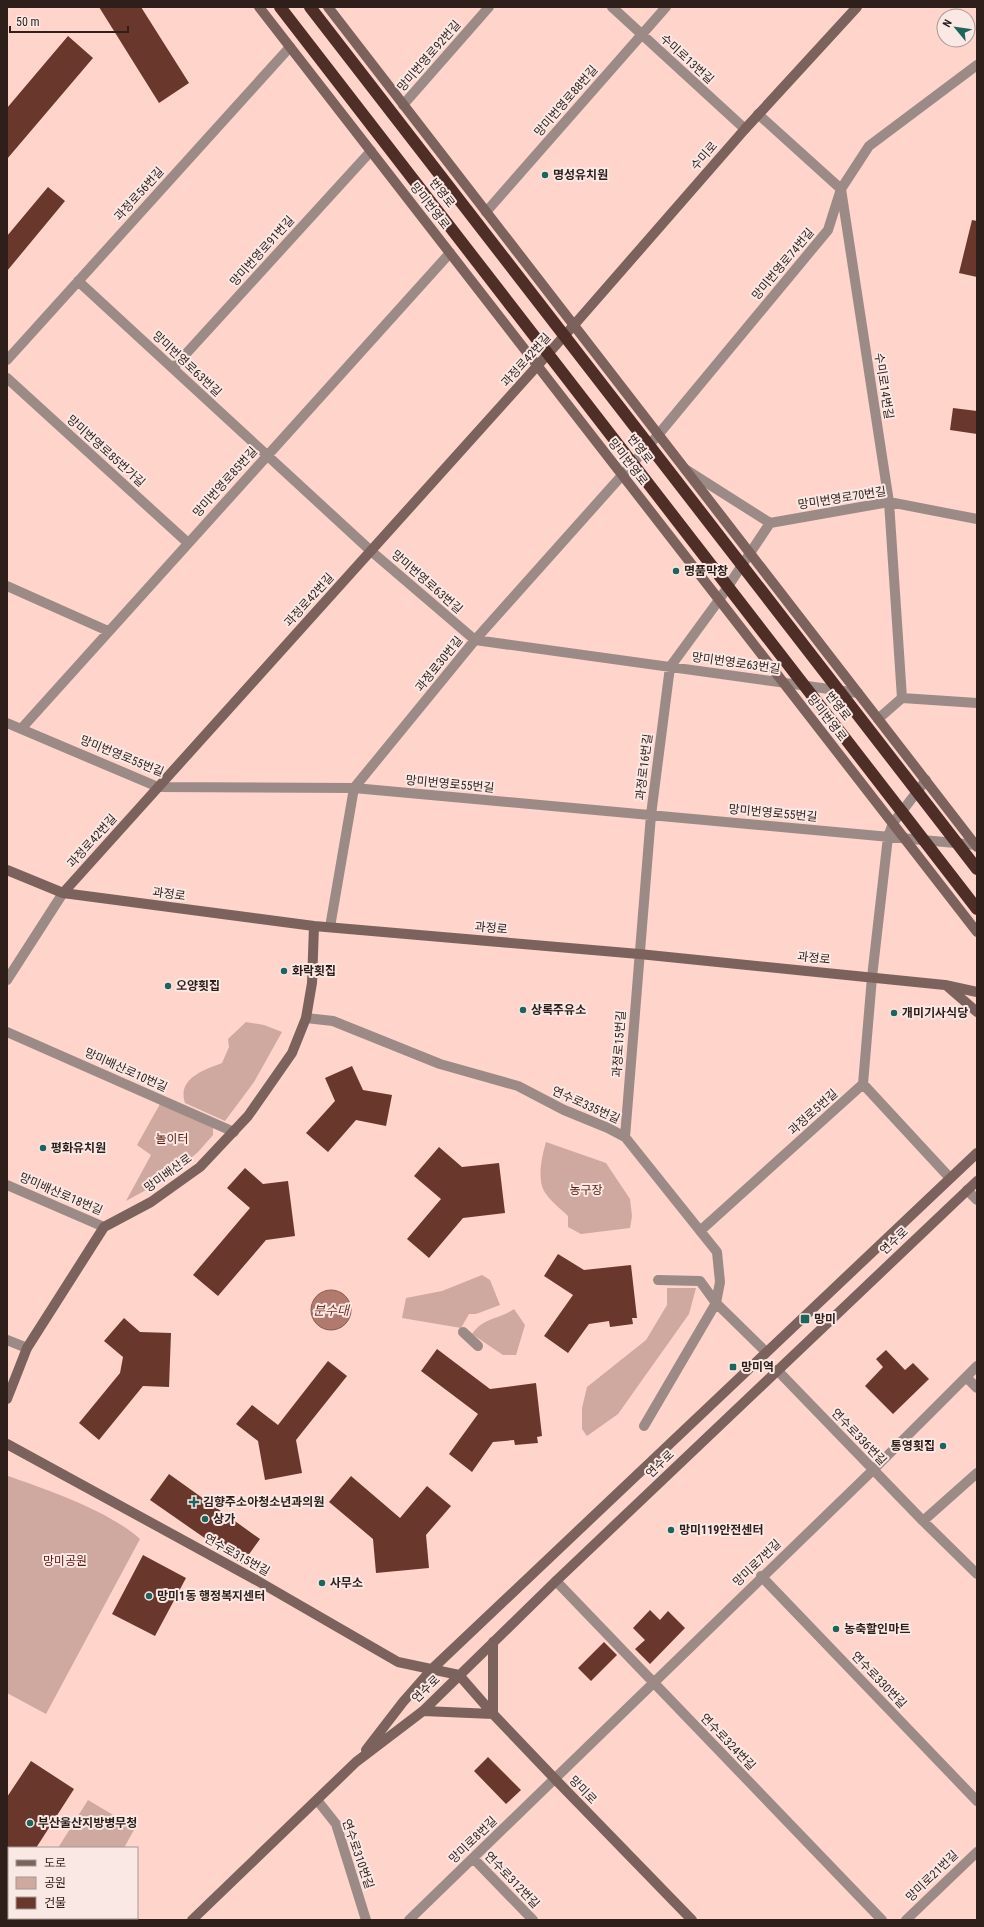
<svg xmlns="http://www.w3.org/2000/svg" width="984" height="1927" font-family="'Roboto Condensed','Noto Sans KR',sans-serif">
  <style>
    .green { fill: #cfa8a0 }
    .water { fill: #b2796d; stroke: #8a5e54 }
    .building { fill: #6a372d }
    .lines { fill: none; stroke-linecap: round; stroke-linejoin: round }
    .street { stroke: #9c8a87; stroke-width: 10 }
    .secondary { stroke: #7b625d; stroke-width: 10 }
    .highway { stroke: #4e2e27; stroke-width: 12 }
    .poi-dot { fill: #1c655b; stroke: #f9e8e4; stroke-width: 1.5 }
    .labels { text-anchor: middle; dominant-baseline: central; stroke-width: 4; stroke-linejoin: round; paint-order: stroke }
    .street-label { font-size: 12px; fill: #2e1f1b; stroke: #f9e8e4 }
    .poi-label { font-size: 12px; font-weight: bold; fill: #2e1f1b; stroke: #f9e8e4; text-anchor: start }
    .park-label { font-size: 12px; fill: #5f190c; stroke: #f9e8e4 }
    .water-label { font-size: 13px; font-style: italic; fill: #7a3224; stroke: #f9e8e4 }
  </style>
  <rect width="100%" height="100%" fill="#fed4cb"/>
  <path class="green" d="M 246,1022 L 264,1025 L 282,1032 L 254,1082 L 225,1121 L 185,1103 C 177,1079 203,1070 222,1063 L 229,1047 L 228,1039 Z
    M 160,1104 L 213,1127 L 213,1135 L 198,1152 L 166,1179 L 126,1201 L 151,1155 L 137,1145 Z
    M 546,1142 L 606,1163 L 630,1199 L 632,1216 L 630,1228 L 581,1234 L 568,1227 L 568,1216 C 561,1209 549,1200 544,1191 C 537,1178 542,1156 546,1142 Z
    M 482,1275 L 490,1280 L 500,1305 L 476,1314 L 469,1314 L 461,1328 L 402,1318 L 406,1298 L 442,1291 Z
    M 667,1288 L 696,1288 L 689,1314 L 618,1414 L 587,1436 L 582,1429 L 582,1408 L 587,1387 L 646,1340 L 667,1305 Z
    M 514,1309 L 525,1325 L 516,1355 L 503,1355 L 472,1334 C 484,1317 498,1320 514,1309 Z
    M 8,1476 C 48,1490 109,1511 140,1539 L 46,1714 L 7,1693 Z
    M 88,1800 L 135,1828 L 124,1848 L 58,1848 Z"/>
  <path class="water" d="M311 1310a20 20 0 1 1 40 0a20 20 0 1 1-40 0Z"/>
  <path class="building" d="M 99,7 L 141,7 L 189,83 L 159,103 Z
    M 68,36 L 93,58 L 7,159 L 7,108 Z
    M 48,187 L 65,201 L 7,271 L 7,236 Z
    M 972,220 L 977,221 L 977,277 L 959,273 Z
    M 953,408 L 977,411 L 977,434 L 950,430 Z
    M 352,1066 L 363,1090 L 392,1095 L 386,1126 L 356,1120 L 328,1152 L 306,1133 L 335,1101 L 325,1078 Z
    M 439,1147 L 462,1167 L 499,1163 L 505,1213 L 463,1218 L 429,1258 L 407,1239 L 441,1199 L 414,1176 Z
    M 245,1168 L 263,1184 L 288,1181 L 295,1236 L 266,1240 L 218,1296 L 193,1275 L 250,1208 L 227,1188 Z
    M 558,1254 L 584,1270 L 631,1265 L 637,1318 L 632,1318 L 633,1324 L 610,1327 L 609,1321 L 589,1324 L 568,1353 L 544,1336 L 573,1295 L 544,1276 Z
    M 124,1318 L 140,1332 L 171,1333 L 169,1387 L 143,1386 L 99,1440 L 79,1423 L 120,1373 L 123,1357 L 104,1341 Z
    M 437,1349 L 490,1389 L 536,1383 L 542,1436 L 537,1437 L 538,1443 L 515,1445 L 514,1440 L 493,1442 L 472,1472 L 449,1454 L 478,1414 L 421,1371 Z
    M 886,1350 L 905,1370 L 913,1363 L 929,1379 L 893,1414 L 865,1386 L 883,1367 L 876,1359 Z
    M 328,1361 L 347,1376 L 296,1440 L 302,1473 L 265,1480 L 258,1441 L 236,1424 L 252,1405 L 278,1425 Z
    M 169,1474 L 260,1539 L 242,1564 L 150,1500 Z
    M 351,1476 L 400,1518 L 427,1486 L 451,1506 L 426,1535 L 429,1568 L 376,1573 L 373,1539 L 329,1502 Z
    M 143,1555 L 186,1578 L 155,1636 L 112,1614 Z
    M 650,1610 L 660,1620 L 668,1611 L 685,1628 L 650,1664 L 635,1649 L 645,1640 L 633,1628 Z
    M 604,1642 L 617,1655 L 591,1681 L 578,1668 Z
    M 488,1757 L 521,1790 L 506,1804 L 474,1771 Z
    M 31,1761 L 74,1789 L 36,1848 L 7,1848 L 7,1797 Z"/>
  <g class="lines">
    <path class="street" d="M 612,7 L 745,129
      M 403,105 L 489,7
      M 758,114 L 841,189 L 889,502 L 902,698
      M 486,212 L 666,7
      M 78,281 L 371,551 L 475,640 L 858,693
      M 7,360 L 290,47
      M 173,368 L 371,151
      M 7,378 L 188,543
      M 685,469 L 770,523
      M 7,586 L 108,631
      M 902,698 L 977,703
      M 878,719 L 902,698
      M 7,723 L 158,787 L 354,788 L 977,845
      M 21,729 L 450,253
      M 330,927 L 354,788 L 475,640 L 658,435 L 828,230 L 841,189 L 869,146 L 977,65
      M 7,980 L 63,893
      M 306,1018 L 333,1021 L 440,1064 L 518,1086 L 564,1110 L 608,1128 L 625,1137 L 717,1252 L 720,1282 L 716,1303 L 766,1352
      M 7,1032 L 234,1132
      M 863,1084 L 950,1178
      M 625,1137 L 651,815 L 670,667 L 719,600 L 770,523 L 889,502 L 977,519
      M 7,1185 L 104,1227
      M 967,1190 L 977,1200
      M 700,1231 L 863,1084 L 872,977 L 888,837 L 893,823 L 926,780
      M 463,1332 L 478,1346
      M 7,1340 L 27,1348
      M 777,1370 L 923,1521 L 977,1574
      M 966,1377 L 977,1388
      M 644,1426 L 716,1303 L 700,1281 L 658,1280
      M 923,1521 L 977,1473
      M 761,1576 L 977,1801
      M 556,1581 L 882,1920
      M 317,1800 L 336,1824 L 366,1920
      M 473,1858 L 533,1920
      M 409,1920 L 873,1470 L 977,1366
      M 906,1920 L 977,1852"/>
    <path class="secondary" d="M 259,7 L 977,932
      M 328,7 L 977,847
      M 7,870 L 63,893 L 314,926 L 639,954 L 945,985 L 977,992
      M 63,893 L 574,325 L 745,129 L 857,7
      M 947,986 L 977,1012
      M 7,1399 L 27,1348 L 104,1227 L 151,1202 L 200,1167 L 248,1116 L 292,1053 L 306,1018 L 312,983 L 314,926
      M 7,1444 L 256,1580 L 398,1662 L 459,1675 L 493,1714 L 555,1779 L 692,1920
      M 423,1711 L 493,1714 L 493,1642
      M 366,1750 L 403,1702 L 432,1669 L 977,1153
      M 192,1920 L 356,1762 L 423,1711 L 556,1581 L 977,1181"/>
    <path class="highway" d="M 280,7 L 977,909
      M 310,7 L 977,869"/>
  </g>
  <g class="poi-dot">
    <circle cx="545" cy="175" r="4"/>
    <circle cx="676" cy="571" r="4"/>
    <circle cx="284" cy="971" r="4"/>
    <circle cx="168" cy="986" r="4"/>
    <circle cx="523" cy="1010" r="4"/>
    <circle cx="894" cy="1013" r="4"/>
    <circle cx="43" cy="1148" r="4"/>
    <rect x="800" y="1314" width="10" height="10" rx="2"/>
    <rect x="729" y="1363" width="8" height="8" rx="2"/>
    <circle cx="943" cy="1446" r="4"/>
    <path d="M192 1496h4v4h4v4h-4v4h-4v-4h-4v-4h4z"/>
    <circle cx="205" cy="1519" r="4"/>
    <circle cx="671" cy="1530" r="4"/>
    <circle cx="322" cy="1583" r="4"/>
    <circle cx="149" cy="1596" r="4"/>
    <circle cx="836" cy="1629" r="4"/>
    <circle cx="30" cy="1823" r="4"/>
  </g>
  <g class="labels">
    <g class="street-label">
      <text transform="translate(429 56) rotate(-49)">망미번영로92번길</text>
      <text transform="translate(687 59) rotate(42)">수미로13번길</text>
      <text transform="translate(566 101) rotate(-49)">망미번영로88번길</text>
      <text transform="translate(704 156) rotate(-49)">수미로</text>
      <text transform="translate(442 193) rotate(52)">번영로</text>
      <text transform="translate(139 194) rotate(-48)">과정로56번길</text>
      <text transform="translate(430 206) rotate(52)">망미번영로</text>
      <text transform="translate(262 251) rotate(-48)">망미번영로91번길</text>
      <text transform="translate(783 264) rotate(-50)">망미번영로74번길</text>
      <text transform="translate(526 360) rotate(-48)">과정로42번길</text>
      <text transform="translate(187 364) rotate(43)">망미번영로63번길</text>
      <text transform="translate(884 386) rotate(81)">수미로14번길</text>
      <text transform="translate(640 449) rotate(52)">번영로</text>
      <text transform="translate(106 451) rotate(42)">망미번영로85번가길</text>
      <text transform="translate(628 462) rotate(52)">망미번영로</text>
      <text transform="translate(225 482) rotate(-48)">망미번영로85번길</text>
      <text transform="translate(842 498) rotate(-9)">망미번영로70번길</text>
      <text transform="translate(427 582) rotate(41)">망미번영로63번길</text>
      <text transform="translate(309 600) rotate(-48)">과정로42번길</text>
      <text transform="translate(736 663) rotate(8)">망미번영로63번길</text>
      <text transform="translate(439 664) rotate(-51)">과정로30번길</text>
      <text transform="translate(838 706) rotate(52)">번영로</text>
      <text transform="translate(827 718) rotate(52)">망미번영로</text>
      <text transform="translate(122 756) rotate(22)">망미번영로55번길</text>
      <text transform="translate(644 767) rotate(-83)">과정로16번길</text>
      <text transform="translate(450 784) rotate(5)">망미번영로55번길</text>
      <text transform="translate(773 813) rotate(5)">망미번영로55번길</text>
      <text transform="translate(92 841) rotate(-48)">과정로42번길</text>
      <text transform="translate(169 894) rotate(8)">과정로</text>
      <text transform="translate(491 928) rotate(5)">과정로</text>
      <text transform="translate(814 958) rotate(6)">과정로</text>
      <text transform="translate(619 1044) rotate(-86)">과정로15번길</text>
      <text transform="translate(126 1070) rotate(24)">망미배산로10번길</text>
      <text transform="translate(586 1105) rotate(24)">연수로335번길</text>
      <text transform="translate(813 1112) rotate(-42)">과정로5번길</text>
      <text transform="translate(168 1173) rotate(-36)">망미배산로</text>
      <text transform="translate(61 1194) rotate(23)">망미배산로18번길</text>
      <text transform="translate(894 1241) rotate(-43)">연수로</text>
      <text transform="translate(859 1437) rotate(46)">연수로336번길</text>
      <text transform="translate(660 1464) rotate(-44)">연수로</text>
      <text transform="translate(237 1555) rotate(29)">연수로315번길</text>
      <text transform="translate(757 1563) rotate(-44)">망미로7번길</text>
      <text transform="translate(879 1680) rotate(46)">연수로330번길</text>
      <text transform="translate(426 1689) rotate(-44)">연수로</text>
      <text transform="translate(728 1742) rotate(46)">연수로324번길</text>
      <text transform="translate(583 1790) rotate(46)">망미로</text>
      <text transform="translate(473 1840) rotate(-44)">망미로8번길</text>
      <text transform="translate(358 1854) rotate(71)">연수로310번길</text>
      <text transform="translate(932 1876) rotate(-44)">망미로21번길</text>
      <text transform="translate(512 1880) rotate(46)">연수로312번길</text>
    </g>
    <g class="poi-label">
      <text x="553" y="175">명성유치원</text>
      <text x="684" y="571">명품막창</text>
      <text x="292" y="971">화락횟집</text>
      <text x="176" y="986">오양횟집</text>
      <text x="531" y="1010">상록주유소</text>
      <text x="902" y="1013">개미기사식당</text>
      <text x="51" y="1148">평화유치원</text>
      <text x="814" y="1319">망미</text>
      <text x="741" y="1367">망미역</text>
      <text x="935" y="1446" text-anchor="end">통영횟집</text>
      <text x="203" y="1502">김향주소아청소년과의원</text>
      <text x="213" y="1519">상가</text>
      <text x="679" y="1530">망미119안전센터</text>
      <text x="330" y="1583">사무소</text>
      <text x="157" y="1596">망미1동 행정복지센터</text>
      <text x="844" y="1629">농축할인마트</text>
      <text x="38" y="1823">부산울산지방병무청</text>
    </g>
    <g class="park-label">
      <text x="172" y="1139">놀이터</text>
      <text x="586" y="1190">농구장</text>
      <text x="65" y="1561">망미공원</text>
    </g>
    <g class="water-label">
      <text x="331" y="1310">분수대</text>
    </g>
  </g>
  <rect width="984" height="1927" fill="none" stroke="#2e1f1b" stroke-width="16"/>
  <rect x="8" y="1847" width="130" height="72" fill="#f9e8e4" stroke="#a89894"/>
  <rect x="16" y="1860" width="20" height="6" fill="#7b625d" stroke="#a89894"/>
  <text x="44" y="1867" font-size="12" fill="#2e1f1b">도로</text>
  <rect x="16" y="1877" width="20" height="12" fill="#cfa8a0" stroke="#a89894"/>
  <text x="44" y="1887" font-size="12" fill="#2e1f1b">공원</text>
  <rect x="16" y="1897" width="20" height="12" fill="#6a372d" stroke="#a89894"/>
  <text x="44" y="1907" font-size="12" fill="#2e1f1b">건물</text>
  <g transform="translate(956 28) rotate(299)"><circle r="19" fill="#f9e8e4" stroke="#a89894"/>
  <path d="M0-3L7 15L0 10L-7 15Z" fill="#1c655b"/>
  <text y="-6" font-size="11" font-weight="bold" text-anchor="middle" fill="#2e1f1b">N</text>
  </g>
  <path d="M10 26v6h118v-6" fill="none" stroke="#2e1f1b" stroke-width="2"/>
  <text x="16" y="26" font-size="12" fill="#2e1f1b" stroke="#f9e8e4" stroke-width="3" paint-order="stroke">50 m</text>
</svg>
